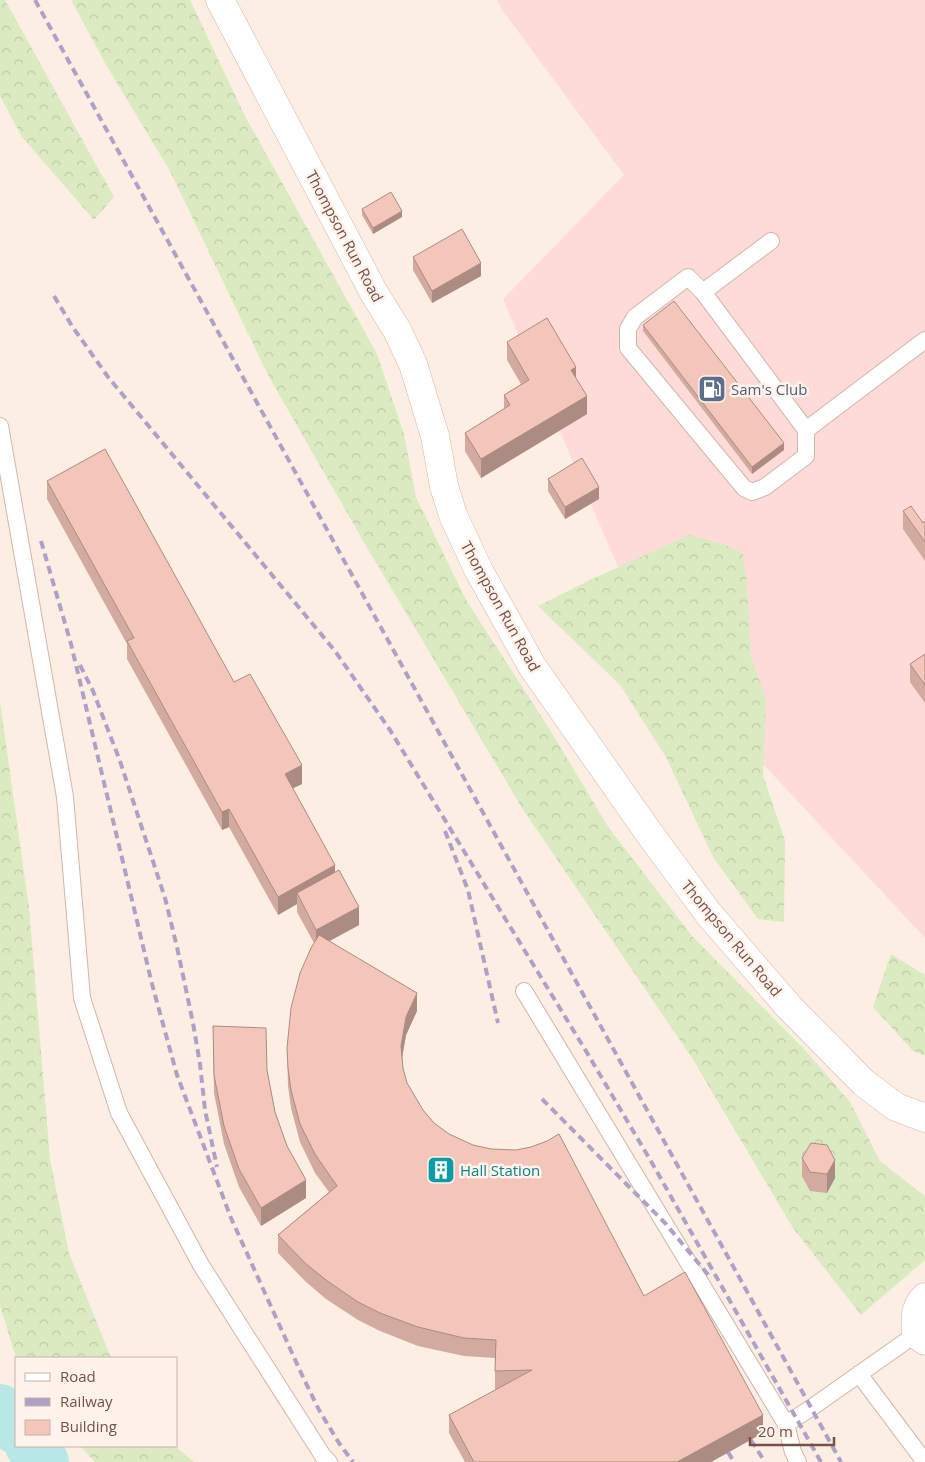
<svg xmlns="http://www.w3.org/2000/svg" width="925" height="1462" font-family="'Open Sans',sans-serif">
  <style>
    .commercial { fill: #fedbd7 }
    .forest { fill: url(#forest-crowns) }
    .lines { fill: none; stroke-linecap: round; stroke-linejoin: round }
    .river { stroke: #b7e8e5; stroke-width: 50 }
    .lane-casing { stroke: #d1b6ac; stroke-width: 18 }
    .secondary-casing { stroke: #d7b6ab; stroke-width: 29 }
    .lane { stroke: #fff; stroke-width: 16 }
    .secondary { stroke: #fff; stroke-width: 28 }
    .rail { stroke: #aea1c7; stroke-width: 4; stroke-dasharray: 8 5; stroke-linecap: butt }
    .wall { fill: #d2aaa0 }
    .shaded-wall { fill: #ab8b82 }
    .building { fill: #f4c6ba; stroke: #ab8b82 }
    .labels { text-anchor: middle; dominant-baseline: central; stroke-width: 5; stroke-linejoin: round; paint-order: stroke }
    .street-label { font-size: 15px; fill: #775048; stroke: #fff3eb }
    .service-label { font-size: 15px; fill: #4e5e75; stroke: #fff3eb; text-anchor: start }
    .culture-label { font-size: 15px; fill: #0d838f; stroke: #fff3eb; text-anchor: start }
  </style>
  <defs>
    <pattern id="forest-crowns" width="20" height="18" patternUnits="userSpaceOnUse" patternTransform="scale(1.25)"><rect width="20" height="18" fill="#daebc1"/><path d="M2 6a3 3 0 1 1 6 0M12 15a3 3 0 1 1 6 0" fill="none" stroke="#bfcba7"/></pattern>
  </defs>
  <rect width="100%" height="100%" fill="#fdeee3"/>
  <path class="commercial" d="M 497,0 L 925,0 L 925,938 L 651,644 L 503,299 L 624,175 L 503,11 Z"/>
  <path class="forest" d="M 0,0 L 5,0 L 114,197 L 94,220 L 22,137 L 0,96 Z
    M 71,0 L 190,0 L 244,114 L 377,354 L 404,434 L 416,497 L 466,600 L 552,733 L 609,828 L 692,936 L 806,1051 L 850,1102 L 880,1161 L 925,1196 L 925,1260 L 861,1315 L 793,1228 L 692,1058 L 522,808 L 365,544 L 269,377 L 169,169 L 109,70 Z
    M 689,535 L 726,545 L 743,553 L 747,585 L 751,657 L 766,699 L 763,775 L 785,841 L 784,922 L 758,919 L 713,857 L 666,757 L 620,685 L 538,606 L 590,580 Z
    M 0,702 L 29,908 L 50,1159 L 69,1253 L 111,1358 L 16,1358 L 0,1305 Z
    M 891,954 L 925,975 L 925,1056 L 913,1051 L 873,1007 Z
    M 80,1446 L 175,1446 L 194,1462 L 95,1462 Z"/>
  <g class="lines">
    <path class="river" d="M 0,1409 L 16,1429
      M 30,1446 L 44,1462"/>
    <defs>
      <path id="lane" d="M 771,241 L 703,292 L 806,430 L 925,340
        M 703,292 L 688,277 L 635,317 L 628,329 L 628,348 L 744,488 L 752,492 L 765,487 L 806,456 L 806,430
        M 0,426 L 65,797 L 82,998 L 119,1113 L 201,1265 L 323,1456 L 329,1462
        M 524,991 L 786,1424 L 811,1408 L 916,1334
        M 859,1374 L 925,1462
        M 786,1424 L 793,1452 L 798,1462"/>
      <path id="secondary" d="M 220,0 L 374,293 L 397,330 L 413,364 L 435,436 L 444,486 L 453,515 L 478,569 L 532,666 L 649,833 L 708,913 L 789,1007 L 864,1083 L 896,1107 L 925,1118
        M 925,1297 C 914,1307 915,1320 916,1334 L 925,1341"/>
    </defs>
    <use href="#lane" class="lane-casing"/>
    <use href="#secondary" class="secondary-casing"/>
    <use href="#lane" class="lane"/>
    <use href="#secondary" class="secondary"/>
    <path class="rail" d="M 35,0 L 841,1462
      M 54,296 L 72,326 L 108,377 L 335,651 L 390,730 L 586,1051 L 652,1163 L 821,1462
      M 41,541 L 71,644 L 152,984 L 177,1075 L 231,1218 L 302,1375 L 319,1410 L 339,1443 L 353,1462
      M 80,665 L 93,691 L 120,761 L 165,898 L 177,947 L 193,1023 L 200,1064 L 205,1110 L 217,1167
      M 445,831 L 468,890 L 498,1023
      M 542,1099 L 665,1223 L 710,1277
      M 751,1440 L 765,1462
      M 728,1452 L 734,1462"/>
  </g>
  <path class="wall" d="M 362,209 L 402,217 L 373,234 L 362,215 Z
    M 413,257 L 481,276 L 432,303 L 413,270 Z
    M 643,325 L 784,450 L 752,474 L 643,331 Z
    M 507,342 L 576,377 L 587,414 L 481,478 L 465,451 L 465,433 L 504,409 L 504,395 L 521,384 L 507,360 Z
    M 548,479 L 599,499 L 565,519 L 548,491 Z
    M 47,481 L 234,682 L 302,784 L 293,788 L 335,872 L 359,925 L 330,941 L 417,1011 L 406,1035 L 402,1057 L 403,1068 L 407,1083 L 423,1110 L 434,1123 L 644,1296 L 763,1433 L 711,1462 L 465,1462 L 449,1433 L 449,1415 L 497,1389 L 495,1389 L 495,1358 L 464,1356 L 418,1346 L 380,1331 L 358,1320 L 326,1299 L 305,1281 L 278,1253 L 278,1235 L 329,1192 L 315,1173 L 300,1142 L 291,1108 L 288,1086 L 287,1048 L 314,943 L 297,912 L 297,904 L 278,915 L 229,827 L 222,830 L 127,659 L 127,644 L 47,499 Z
    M 903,511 L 923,523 L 925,521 L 925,561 L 903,529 Z
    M 925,654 L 925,703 L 910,682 L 910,664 Z
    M 213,1026 L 267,1070 L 275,1112 L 306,1198 L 261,1226 L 239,1187 L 224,1144 L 214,1093 Z
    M 802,1158 L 835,1178 L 827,1193 L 810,1191 L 802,1176 Z"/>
  <path class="shaded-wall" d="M 402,211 L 402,217 L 373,234 L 373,228 Z
    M 481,263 L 481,276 L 432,303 L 432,291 Z
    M 576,367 L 576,385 L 571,370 Z
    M 587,396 L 587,414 L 481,478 L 481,459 Z
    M 784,443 L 784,450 L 752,474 L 752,467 Z
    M 599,487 L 599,499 L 565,519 L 565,507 Z
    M 302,765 L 302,784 L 285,792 L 285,774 Z
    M 229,809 L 229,827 L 222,830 L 222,812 Z
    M 335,865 L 335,883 L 297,893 L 297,904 L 278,915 L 278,897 Z
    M 359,907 L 359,925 L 316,948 L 316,930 Z
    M 417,993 L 417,1011 L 406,1035 L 401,1064 L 401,1046 L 406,1017 Z
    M 835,1160 L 835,1178 L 827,1193 L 827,1174 Z
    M 306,1180 L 306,1198 L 261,1226 L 261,1208 Z
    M 763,1415 L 763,1433 L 711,1462 L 677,1462 Z"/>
  <path class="building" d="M 391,192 L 402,211 L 373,228 L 362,209 Z
    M 462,229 L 481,263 L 432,291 L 413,257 Z
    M 674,301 L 784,443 L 752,467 L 643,325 Z
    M 547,318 L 576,367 L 571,370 L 587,396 L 481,459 L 465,433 L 510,405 L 504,395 L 529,380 L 507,342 Z
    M 105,449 L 234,682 L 250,674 L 302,765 L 285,774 L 335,865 L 278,897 L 229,809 L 222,812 L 127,641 L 134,638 L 47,481 Z
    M 582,458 L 599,487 L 565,507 L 548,479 Z
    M 911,506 L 923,523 L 925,521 L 925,542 L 903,511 Z
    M 925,654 L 925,685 L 910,664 Z
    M 339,870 L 359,907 L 316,930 L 297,893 Z
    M 319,935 L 417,993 L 406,1017 L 401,1046 L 403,1068 L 407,1083 L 423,1110 L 434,1123 L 449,1134 L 473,1145 L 491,1149 L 516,1150 L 531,1147 L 547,1141 L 559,1134 L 644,1296 L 685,1272 L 763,1415 L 677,1462 L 474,1462 L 449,1415 L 532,1370 L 495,1371 L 496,1340 L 464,1338 L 418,1327 L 380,1313 L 358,1302 L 326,1280 L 305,1263 L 278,1235 L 337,1186 L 315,1154 L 300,1124 L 291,1090 L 288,1068 L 287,1048 L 291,1008 L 300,973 L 311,948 Z
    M 213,1026 L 266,1028 L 267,1070 L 275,1112 L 287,1146 L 306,1180 L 261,1208 L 239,1169 L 224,1126 L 214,1075 Z
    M 811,1143 L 827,1145 L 835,1160 L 827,1174 L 810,1172 L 802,1158 Z"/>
  <defs>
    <symbol id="fuel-square" viewBox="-11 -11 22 22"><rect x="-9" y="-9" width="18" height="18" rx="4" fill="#5c6f8a" stroke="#fff3eb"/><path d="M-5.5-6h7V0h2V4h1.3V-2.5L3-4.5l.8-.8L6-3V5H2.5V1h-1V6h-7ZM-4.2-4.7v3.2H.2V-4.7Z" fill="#fff"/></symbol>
    <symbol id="building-square" viewBox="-11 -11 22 22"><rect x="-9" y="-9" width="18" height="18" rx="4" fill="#0f9aa8" stroke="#fff3eb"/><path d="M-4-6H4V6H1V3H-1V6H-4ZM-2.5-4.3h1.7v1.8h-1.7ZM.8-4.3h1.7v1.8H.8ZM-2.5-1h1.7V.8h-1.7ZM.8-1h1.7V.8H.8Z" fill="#fff"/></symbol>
  </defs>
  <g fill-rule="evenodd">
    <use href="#fuel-square" x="696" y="373" width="32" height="32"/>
    <use href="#building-square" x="425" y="1154" width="32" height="32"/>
  </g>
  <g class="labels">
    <g class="street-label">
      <text transform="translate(345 236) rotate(62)">Thompson Run Road</text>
      <text transform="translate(501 606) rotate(61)">Thompson Run Road</text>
      <text transform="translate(732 938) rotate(50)">Thompson Run Road</text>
    </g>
    <g class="service-label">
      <text x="731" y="389">Sam's Club</text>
    </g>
    <g class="culture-label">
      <text x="460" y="1170">Hall Station</text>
    </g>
  </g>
  <rect x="15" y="1357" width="162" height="90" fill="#fff3eb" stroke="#c9b2aa"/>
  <rect x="25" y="1373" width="25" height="8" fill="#ffffff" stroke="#c9b2aa"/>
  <text x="60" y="1382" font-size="15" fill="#775048">Road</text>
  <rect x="25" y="1398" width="25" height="8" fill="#aea1c7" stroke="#c9b2aa"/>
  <text x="60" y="1407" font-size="15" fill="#775048">Railway</text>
  <rect x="25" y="1420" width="25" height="15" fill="#f4c6ba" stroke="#c9b2aa"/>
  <text x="60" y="1432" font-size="15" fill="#775048">Building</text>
  <path d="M750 1437v8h84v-8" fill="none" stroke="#775048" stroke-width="2.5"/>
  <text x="758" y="1437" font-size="15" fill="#775048" stroke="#fff3eb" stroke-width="4" paint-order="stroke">20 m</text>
</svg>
